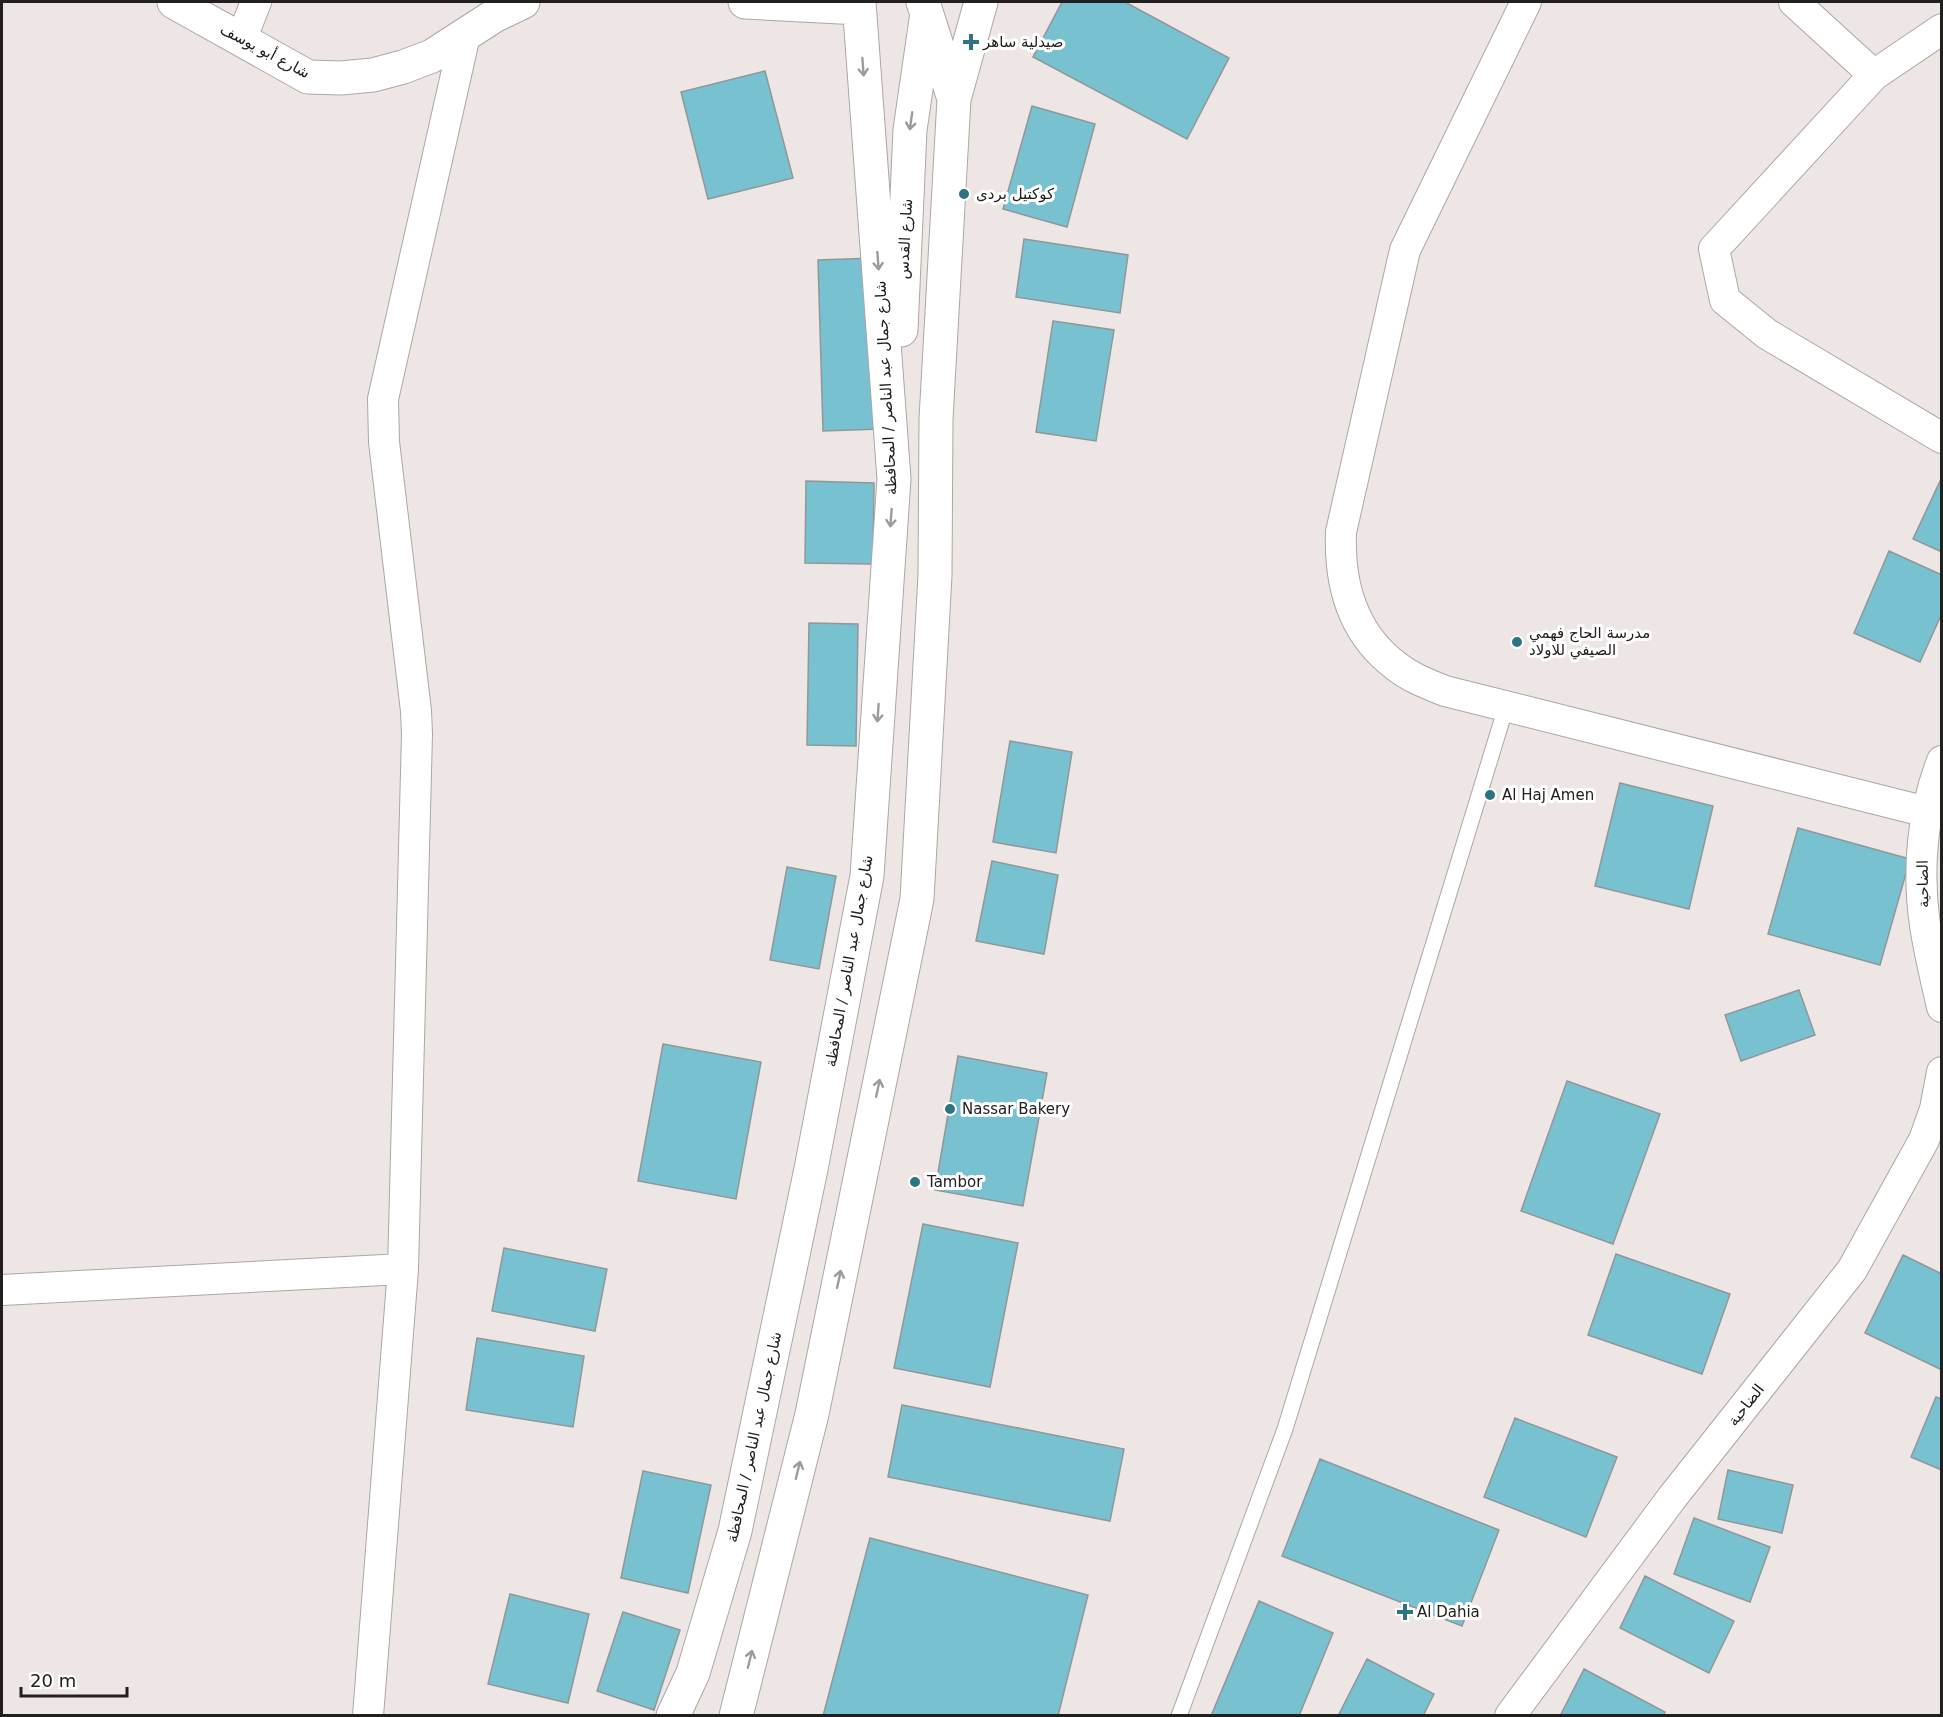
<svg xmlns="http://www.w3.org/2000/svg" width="1943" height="1717" font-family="'DejaVu Sans','Noto Naskh Arabic',sans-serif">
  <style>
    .building { fill: #78c1d0; stroke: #919798; stroke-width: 1.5 }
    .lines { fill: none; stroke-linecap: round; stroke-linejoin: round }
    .lane-casing { stroke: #aca6a5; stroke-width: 17 }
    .street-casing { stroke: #aca6a5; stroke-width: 32 }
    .secondary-casing { stroke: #aca6a5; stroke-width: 35 }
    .lane { stroke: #fff; stroke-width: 15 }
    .street { stroke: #fff; stroke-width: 30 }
    .secondary { stroke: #fff; stroke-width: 33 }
    .oneway { stroke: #9c9b9a }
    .poi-dot { fill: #2d7381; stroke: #fff; stroke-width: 2 }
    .labels { text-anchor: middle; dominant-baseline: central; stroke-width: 6; stroke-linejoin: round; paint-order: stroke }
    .poi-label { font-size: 15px; fill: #22201f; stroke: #fff; text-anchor: start }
    .street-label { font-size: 15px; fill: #22201f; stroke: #fff }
  </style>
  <rect width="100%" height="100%" fill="#ede6e5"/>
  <path class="building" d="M 1062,2 L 1125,2 L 1229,58 L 1187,139 L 1033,57 Z
    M 765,71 L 793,178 L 708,199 L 681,92 Z
    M 1032,106 L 1095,124 L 1067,227 L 1003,209 Z
    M 1024,239 L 1128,255 L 1120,313 L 1016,297 Z
    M 875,258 L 881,429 L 823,431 L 818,260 Z
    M 1053,321 L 1114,330 L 1096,441 L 1036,432 Z
    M 1941,479 L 1942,479 L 1942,552 L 1913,539 Z
    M 806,481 L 874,483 L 873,564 L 805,563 Z
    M 1889,551 L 1942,575 L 1942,613 L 1920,662 L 1854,633 Z
    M 809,623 L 858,624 L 856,746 L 807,745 Z
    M 1010,741 L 1072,752 L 1056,853 L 993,842 Z
    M 1620,783 L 1713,806 L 1689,909 L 1595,886 Z
    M 1798,828 L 1910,859 L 1880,965 L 1768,934 Z
    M 992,861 L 1058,875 L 1044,954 L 976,941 Z
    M 787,867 L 836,876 L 819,969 L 770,960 Z
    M 1799,990 L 1815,1035 L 1741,1061 L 1725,1015 Z
    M 663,1044 L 761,1062 L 736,1199 L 638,1181 Z
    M 958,1056 L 1047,1073 L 1023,1206 L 935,1190 Z
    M 1567,1081 L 1660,1114 L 1613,1244 L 1521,1211 Z
    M 923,1224 L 1018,1243 L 990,1387 L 894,1368 Z
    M 504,1248 L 607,1269 L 595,1331 L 492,1311 Z
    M 1616,1254 L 1730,1294 L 1702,1374 L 1588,1335 Z
    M 1903,1255 L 1942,1274 L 1942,1370 L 1865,1333 Z
    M 477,1338 L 584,1356 L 573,1427 L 466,1410 Z
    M 1936,1397 L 1942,1399 L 1942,1470 L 1911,1457 Z
    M 902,1405 L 1124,1449 L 1110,1521 L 888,1477 Z
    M 1515,1418 L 1617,1457 L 1586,1537 L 1484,1497 Z
    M 1320,1459 L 1499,1530 L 1462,1626 L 1282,1556 Z
    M 1728,1470 L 1793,1485 L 1782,1533 L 1718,1519 Z
    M 643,1471 L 711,1485 L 688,1593 L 621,1578 Z
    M 1694,1518 L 1770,1547 L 1750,1602 L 1674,1574 Z
    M 870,1538 L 1088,1595 L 1058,1716 L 823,1716 Z
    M 1645,1576 L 1734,1621 L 1709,1673 L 1620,1628 Z
    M 510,1594 L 589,1614 L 568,1703 L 488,1684 Z
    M 1259,1601 L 1333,1633 L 1299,1716 L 1211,1716 Z
    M 623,1612 L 680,1630 L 654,1710 L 597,1691 Z
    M 1367,1659 L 1434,1694 L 1423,1716 L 1338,1716 Z
    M 1584,1669 L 1665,1712 L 1663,1716 L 1560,1716 Z"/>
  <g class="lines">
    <defs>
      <path id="lane" d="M 1179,1716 L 1285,1429 L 1506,707"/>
      <path id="street" d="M 1526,2 L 1405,250 L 1341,532 C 1339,584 1352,633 1396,666 C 1411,678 1428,684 1445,691 L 1927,812
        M 1794,2 L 1874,75
        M 1942,29 L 1874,75 L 1714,249 L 1725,300 L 1767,334 L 1942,438
        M 241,40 L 256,2
        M 1942,761 C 1922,812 1917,871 1925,925 C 1929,953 1936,980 1942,1007
        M 2,1290 L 403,1269
        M 368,1716 L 403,1269 L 417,734 L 416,711 L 384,442 L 383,399 L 465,35
        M 1510,1716 L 1671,1499 L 1852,1270 L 1924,1140 L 1935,1109 L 1942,1072"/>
      <path id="secondary" d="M 174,2 L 308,77 L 341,78 L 373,75 L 403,67 L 432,56 L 494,16 L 523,2
        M 745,2 L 859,8
        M 954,99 L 981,2
        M 901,330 L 910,130 L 926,20
        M 673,1716 L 693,1673 L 735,1531 L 811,1169 L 867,876 L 894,479 L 859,2
        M 736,1716 L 812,1414 L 917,899 L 935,575 L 936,419 L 954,99 L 923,2"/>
    </defs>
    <use href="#lane" class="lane-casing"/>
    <use href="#street" class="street-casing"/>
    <use href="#secondary" class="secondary-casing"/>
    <use href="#lane" class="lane"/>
    <use href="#street" class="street"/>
    <use href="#secondary" class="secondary"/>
  </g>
  <defs><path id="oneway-shaft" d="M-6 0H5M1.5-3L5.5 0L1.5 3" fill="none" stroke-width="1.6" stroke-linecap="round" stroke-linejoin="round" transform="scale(1.5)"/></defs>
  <g class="oneway">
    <use href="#oneway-shaft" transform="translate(863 67) rotate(86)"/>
    <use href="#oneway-shaft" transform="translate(911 121) rotate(98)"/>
    <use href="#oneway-shaft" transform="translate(878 261) rotate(86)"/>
    <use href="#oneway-shaft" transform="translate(891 518) rotate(94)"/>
    <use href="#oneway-shaft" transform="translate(878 713) rotate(94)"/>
    <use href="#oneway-shaft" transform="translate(878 1088) rotate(-78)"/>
    <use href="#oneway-shaft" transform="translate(839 1279) rotate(-78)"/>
    <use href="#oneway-shaft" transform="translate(798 1470) rotate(-76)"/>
    <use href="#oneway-shaft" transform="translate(750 1659) rotate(-76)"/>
  </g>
  <g class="poi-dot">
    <path d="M968 33h6v6h6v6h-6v6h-6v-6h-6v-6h6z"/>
    <circle cx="964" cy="194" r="6"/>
    <circle cx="1517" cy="642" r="6"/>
    <circle cx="1490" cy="795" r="6"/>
    <circle cx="950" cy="1109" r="6"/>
    <circle cx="915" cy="1182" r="6"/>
    <path d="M1402 1603h6v6h6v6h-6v6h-6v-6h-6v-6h6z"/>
  </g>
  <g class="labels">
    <g class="poi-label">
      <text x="983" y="42">صيدلية ساهر</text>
      <text x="976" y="194">كوكتيل بردى</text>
      <text x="1529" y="633">مدرسة الحاج فهمي<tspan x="1529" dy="17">الصيفي للاولاد</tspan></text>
      <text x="1502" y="795">Al Haj Amen</text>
      <text x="962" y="1109">Nassar Bakery</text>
      <text x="927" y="1182">Tambor</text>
      <text x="1417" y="1612">Al Dahia</text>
    </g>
    <g class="street-label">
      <text transform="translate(265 51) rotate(28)">شارع أبو يوسف</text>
      <text transform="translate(905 239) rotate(-87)">شارع القدس</text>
      <text transform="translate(886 388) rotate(-93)">شارع جمال عبد الناصر / المحافظة</text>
      <text transform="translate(1923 884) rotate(-91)">الضاحية</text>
      <text transform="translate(849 961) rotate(-80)">شارع جمال عبد الناصر / المحافظة</text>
      <text transform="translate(1746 1405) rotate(-52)">الضاحية</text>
      <text transform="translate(754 1437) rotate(-78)">شارع جمال عبد الناصر / المحافظة</text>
    </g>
  </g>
  <rect width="1943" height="1717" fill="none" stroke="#22201f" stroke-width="6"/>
  <path d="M21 1687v9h106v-9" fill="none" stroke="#22201f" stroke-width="3"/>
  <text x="30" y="1687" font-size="18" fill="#22201f" stroke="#ffffff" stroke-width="4.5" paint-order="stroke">20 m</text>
</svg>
